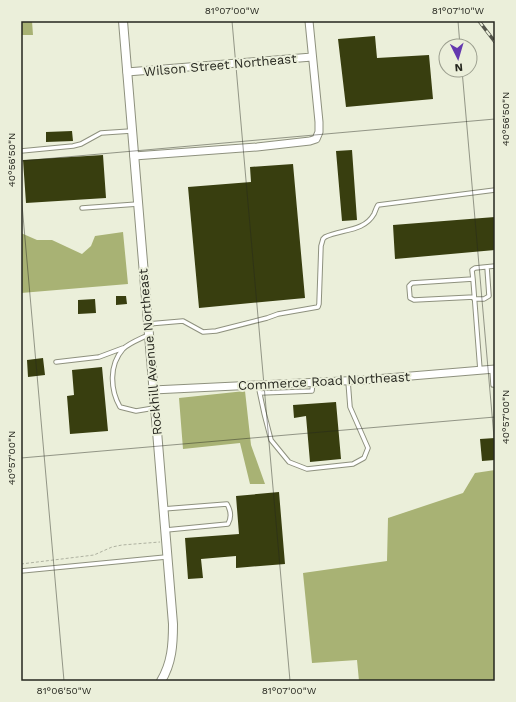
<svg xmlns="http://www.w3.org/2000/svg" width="516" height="702" font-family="'Work Sans',sans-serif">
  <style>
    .forest { fill: #a8b274 }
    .building { fill: #383e0f }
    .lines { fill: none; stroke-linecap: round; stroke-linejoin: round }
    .service-casing { stroke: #8e917e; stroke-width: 5.5 }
    .minor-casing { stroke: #8e917e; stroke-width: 9 }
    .tertiary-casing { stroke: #8e917e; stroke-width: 10 }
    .path { stroke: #afb2a1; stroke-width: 1; stroke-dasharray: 3 2; stroke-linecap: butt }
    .service { stroke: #fff; stroke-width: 3.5 }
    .minor { stroke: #fff; stroke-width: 7 }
    .tertiary { stroke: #fff; stroke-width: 8 }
    .rail-casing { stroke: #53554a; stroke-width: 3.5 }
    .rail { stroke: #ebefda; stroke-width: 2; stroke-dasharray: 6; stroke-linecap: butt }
    .ticks { fill: none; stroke: #26271f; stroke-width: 1; stroke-opacity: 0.45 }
    .labels { text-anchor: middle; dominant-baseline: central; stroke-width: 4; stroke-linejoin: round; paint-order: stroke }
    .street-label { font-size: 13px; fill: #26271f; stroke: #ebefda }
    .neatline { fill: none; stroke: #26271f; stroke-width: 1.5 }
    .ticks-label { font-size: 10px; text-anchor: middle; fill: #26271f }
  </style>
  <rect width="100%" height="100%" fill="#ebefda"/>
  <path class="forest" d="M 21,21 L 32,21 L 33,35 L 21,35 Z
    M 123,232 L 128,284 L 21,293 L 21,233 L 37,240 L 52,240 L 82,254 L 91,246 L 95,236 Z
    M 245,391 L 251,445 L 265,484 L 250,484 L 240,443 L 183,449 L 179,398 Z
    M 495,470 L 495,681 L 359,681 L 357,660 L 312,663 L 303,573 L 387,561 L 388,518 L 463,493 L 475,473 Z"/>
  <path class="building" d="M 375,36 L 377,58 L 429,55 L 433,99 L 346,107 L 338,39 Z
    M 72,131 L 73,141 L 46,142 L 46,132 Z
    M 352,150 L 357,220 L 342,221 L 336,151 Z
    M 103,155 L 106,198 L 26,203 L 23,160 Z
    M 293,164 L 305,298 L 199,308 L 188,187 L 251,182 L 250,167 Z
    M 495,217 L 495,250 L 395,259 L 393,225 Z
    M 116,296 L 126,296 L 127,304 L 116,305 Z
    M 95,299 L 96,313 L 78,314 L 78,300 Z
    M 43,358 L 45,375 L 28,377 L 27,360 Z
    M 102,367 L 108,431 L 70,434 L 67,396 L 74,395 L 72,370 Z
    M 336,402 L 341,459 L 310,462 L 306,416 L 294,418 L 293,405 Z
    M 495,438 L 495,460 L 482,461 L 480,439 Z
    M 279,492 L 285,564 L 236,568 L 236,556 L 201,559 L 203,578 L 188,579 L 185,538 L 239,534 L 236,496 Z"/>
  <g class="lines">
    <defs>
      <path id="service" d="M 21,151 L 73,146 L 81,144 L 101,133 L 131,131
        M 82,208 L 138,204
        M 473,279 L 472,270 L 475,268 L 495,266
        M 474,297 L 414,300 L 410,298 L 409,286 L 412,283 L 473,279 L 480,370
        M 474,299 L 484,299 L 489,296 L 487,267
        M 148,324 L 183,321 L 203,332 L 216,331 L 267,318 L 278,314 L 318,307 L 319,304 L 321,246 L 323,239 L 325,237 C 341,229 364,232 374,214 C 375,212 376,208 378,205 L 495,190
        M 148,335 C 140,339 129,343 123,349 C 109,365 110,389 120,407 L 136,411 L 154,408
        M 56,362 L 99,357 L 123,348
        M 492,369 L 493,385 L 495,385
        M 258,385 L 264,413 L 271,440 L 289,462 L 307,469 L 353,464 L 364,458 L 368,448 L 350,407 L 348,381
        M 260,393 L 312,391 L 313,382
        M 163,509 L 227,504 C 231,511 232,517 228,524 L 166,530
        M 21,571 L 166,557"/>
      <path id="minor" d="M 127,72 L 312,57
        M 134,156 L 257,147 L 310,141 L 316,139 L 319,132 L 319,122 L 309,21
        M 153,390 L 363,380 L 495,369"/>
      <path id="tertiary" d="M 123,21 L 173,624 C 173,644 172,663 161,681"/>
    </defs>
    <use href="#service" class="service-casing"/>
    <use href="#minor" class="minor-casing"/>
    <use href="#tertiary" class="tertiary-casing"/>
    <path class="path" d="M 21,564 L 94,555 L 112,547 L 122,545 L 160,542"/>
    <use href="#service" class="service"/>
    <use href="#minor" class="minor"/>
    <use href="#tertiary" class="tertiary"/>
    <defs>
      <path id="rail" d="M 479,21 L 495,42"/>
    </defs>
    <use href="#rail" class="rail-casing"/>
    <use href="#rail" class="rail"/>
  </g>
  <path class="ticks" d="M 232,21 L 290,681M 458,21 L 460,46M 462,70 L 495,449M 21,161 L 495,119M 21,193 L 64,681M 21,458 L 495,417"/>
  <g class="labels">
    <g class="street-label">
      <text transform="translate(220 65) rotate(-5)">Wilson Street Northeast</text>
      <text transform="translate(150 352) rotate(-95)">Rockhill Avenue Northeast</text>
      <text transform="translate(324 381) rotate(-3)">Commerce Road Northeast</text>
    </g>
  </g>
  <rect width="516" height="702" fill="none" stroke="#ebefda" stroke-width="44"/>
  <g transform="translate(458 58) rotate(175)"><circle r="19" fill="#ebefda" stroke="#9c9f8f"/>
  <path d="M0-3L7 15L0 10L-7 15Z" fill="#6438af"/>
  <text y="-6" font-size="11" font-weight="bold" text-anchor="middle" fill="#26271f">N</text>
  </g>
  <rect x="22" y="22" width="472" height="658" class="neatline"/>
  <g class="ticks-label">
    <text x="232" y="14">81°07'00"W</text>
    <text x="458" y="14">81°07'10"W</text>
    <text transform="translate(505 119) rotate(-90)" y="4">40°56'50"N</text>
    <text transform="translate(11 160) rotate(-90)" y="4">40°56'50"N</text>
    <text transform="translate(505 417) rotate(-90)" y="4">40°57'00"N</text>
    <text transform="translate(11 458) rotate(-90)" y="4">40°57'00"N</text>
    <text x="64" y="694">81°06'50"W</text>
    <text x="289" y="694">81°07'00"W</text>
  </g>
</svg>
